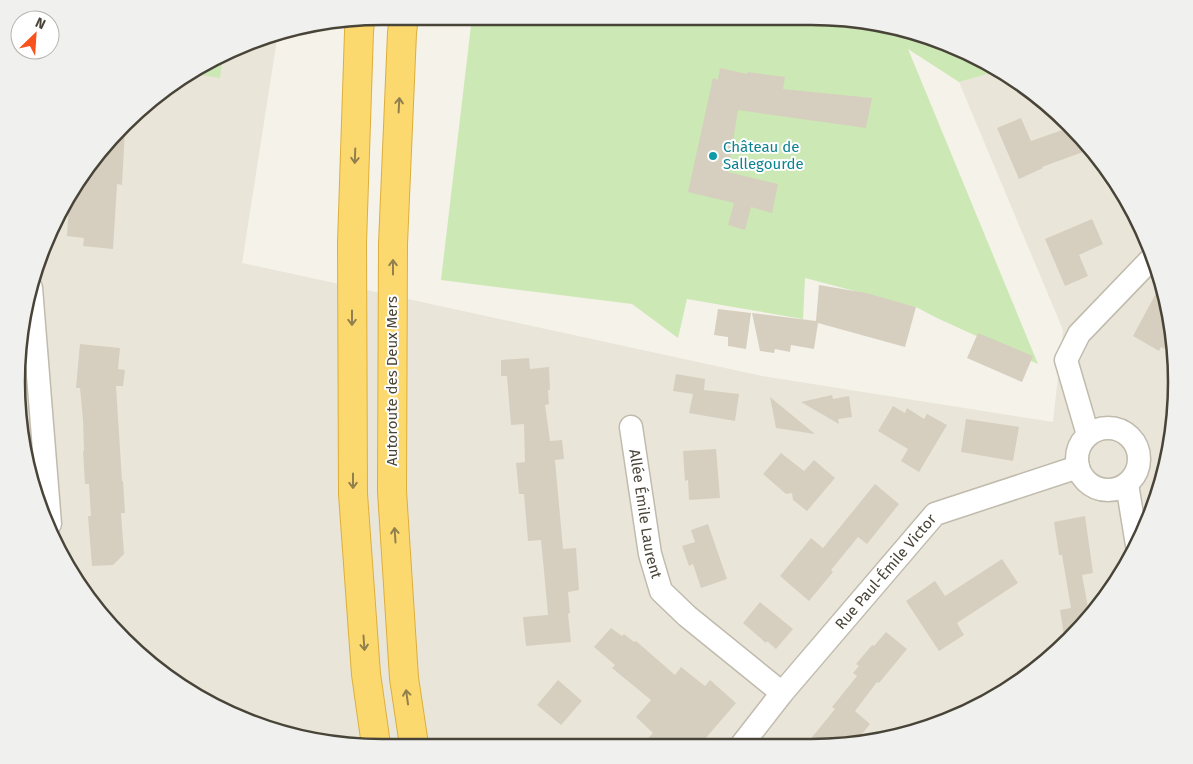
<svg xmlns="http://www.w3.org/2000/svg" width="1193" height="764" font-family="'Fira Sans',sans-serif">
  <style>
    .residential { fill: #e9e5d8 }
    .green { fill: #cce8b4 }
    .building { fill: #d6cfbf }
    .lines { fill: none; stroke-linecap: round; stroke-linejoin: round }
    .minor-casing { stroke: #c0bbad; stroke-width: 25 }
    .highway-casing { stroke: #dcaf3d; stroke-width: 30 }
    .minor { stroke: #fff; stroke-width: 22 }
    .highway { stroke: #fcd96e; stroke-width: 28 }
    .oneway { stroke: #91804e }
    .culture-dot { fill: #0f9aa8; stroke: #fff; stroke-width: 2 }
    .labels { text-anchor: middle; dominant-baseline: central; stroke-width: 4; stroke-linejoin: round; paint-order: stroke }
    .culture-label { font-size: 15px; fill: #0d838f; stroke: #fff; text-anchor: start }
    .street-label { font-size: 15px; fill: #494438; stroke: #fff }
    .rim { fill: none; stroke: #494438; stroke-width: 2.5 }
  </style>
  <rect width="100%" height="100%" fill="#f5f2ea"/>
  <path class="residential" d="M 278,33 L 242,263 L 762,376 L 1053,422 L 1063,330 L 959,82 L 998,71 L 1052,107 L 1101,159 L 1139,220 L 1164,287 L 1176,358 L 1174,429 L 1157,499 L 1128,565 L 1086,623 L 1034,672 L 973,710 L 905,735 L 835,747 L 335,745 L 242,720 L 141,657 L 78,585 L 29,476 L 17,358 L 36,264 L 92,159 L 179,78 L 265,36 Z"/>
  <path class="green" d="M 472,17 L 859,19 L 973,54 L 998,71 L 959,82 L 908,49 L 1038,364 L 937,318 L 916,307 L 805,278 L 803,319 L 687,299 L 678,338 L 632,304 L 441,280 Z
    M 223,56 L 220,78 L 189,73 Z"/>
  <path class="building" d="M 720,68 L 747,74 L 748,72 L 785,77 L 783,89 L 872,98 L 866,128 L 738,110 L 728,172 L 778,184 L 772,213 L 751,207 L 745,230 L 728,225 L 734,203 L 688,192 L 713,78 L 718,80 Z
    M 1021,118 L 1031,141 L 1071,127 L 1091,149 L 1042,167 L 1043,168 L 1019,179 L 997,128 Z
    M 125,128 L 122,185 L 117,184 L 113,249 L 83,246 L 84,238 L 67,236 L 69,201 L 92,159 Z
    M 1092,219 L 1103,244 L 1079,255 L 1088,276 L 1065,286 L 1045,239 Z
    M 1162,282 L 1164,287 L 1175,354 L 1161,347 L 1159,351 L 1133,336 Z
    M 819,285 L 866,293 L 916,307 L 905,347 L 818,323 L 814,349 L 791,345 L 790,352 L 775,349 L 774,353 L 760,351 L 752,313 L 816,321 Z
    M 718,309 L 751,313 L 746,349 L 728,346 L 728,337 L 714,335 Z
    M 978,333 L 1033,356 L 1022,382 L 967,358 Z
    M 80,344 L 120,348 L 118,369 L 125,370 L 123,386 L 116,386 L 122,481 L 123,481 L 125,513 L 121,513 L 124,554 L 113,565 L 92,566 L 88,516 L 91,516 L 89,484 L 85,484 L 83,451 L 84,451 L 83,420 L 80,388 L 76,388 Z
    M 529,358 L 530,369 L 549,367 L 550,390 L 548,390 L 549,404 L 545,405 L 550,441 L 562,440 L 564,459 L 555,460 L 563,549 L 576,548 L 579,590 L 568,592 L 570,613 L 568,614 L 571,642 L 526,646 L 523,617 L 548,615 L 544,571 L 541,540 L 528,541 L 524,494 L 519,494 L 516,463 L 525,462 L 524,424 L 511,425 L 507,376 L 501,376 L 501,360 Z
    M 676,374 L 705,379 L 704,390 L 739,394 L 735,421 L 689,413 L 693,394 L 673,391 Z
    M 832,395 L 833,399 L 849,396 L 852,417 L 838,419 L 839,424 L 801,402 Z
    M 770,397 L 815,434 L 776,428 Z
    M 893,406 L 905,413 L 907,408 L 924,419 L 927,414 L 947,425 L 919,472 L 901,461 L 908,449 L 878,431 Z
    M 966,419 L 1019,427 L 1013,461 L 961,452 Z
    M 716,449 L 720,498 L 689,500 L 688,480 L 685,481 L 683,451 Z
    M 781,453 L 804,471 L 814,460 L 835,478 L 807,511 L 793,500 L 792,493 L 786,494 L 763,474 Z
    M 875,484 L 899,504 L 867,544 L 858,537 L 831,570 L 833,572 L 809,601 L 780,576 L 811,538 L 823,548 Z
    M 1085,516 L 1093,573 L 1082,575 L 1090,618 L 1086,623 L 1065,642 L 1060,610 L 1071,608 L 1062,555 L 1059,555 L 1054,522 Z
    M 708,524 L 727,579 L 701,588 L 693,564 L 689,566 L 682,546 L 695,542 L 691,530 Z
    M 1002,559 L 1018,583 L 957,623 L 964,635 L 939,651 L 906,601 L 935,581 L 945,596 Z
    M 760,602 L 793,629 L 776,649 L 767,641 L 766,643 L 743,623 Z
    M 611,628 L 622,636 L 624,634 L 634,642 L 636,641 L 675,675 L 681,667 L 705,686 L 710,680 L 736,703 L 699,746 L 641,746 L 653,733 L 636,717 L 651,700 L 612,668 L 615,665 L 594,647 Z
    M 886,632 L 907,649 L 879,683 L 877,682 L 855,711 L 870,724 L 854,744 L 835,747 L 804,747 L 835,709 L 832,707 L 857,676 L 853,673 L 859,666 L 856,664 L 872,645 L 874,646 Z
    M 558,680 L 582,701 L 561,725 L 537,705 Z"/>
  <g class="lines">
    <defs>
      <g id="minor">
        <path d="M 31,288 L 50,524"/>
        <path id="s1" d="M 631,427 L 650,554 L 661,591 L 687,616 L 782,693"/>
        <circle cx="1108" cy="459" r="31"/>
        <path d="M 1088,435 L 1066,360 L 1079,334 L 1153,257"/>
        <path d="M 1127,484 L 1137,545"/>
        <path id="s2" d="M 740,747 L 782,693 L 935,514 L 1078,467"/>
      </g>
      <path id="highway" d="M 404,16 L 402,33 L 393,244 L 392,491 L 404,678 L 414,745
        M 360,20 L 359,32 L 352,243 L 353,494 L 366,674 L 376,745"/>
    </defs>
    <use href="#minor" class="minor-casing"/>
    <use href="#highway" class="highway-casing"/>
    <use href="#minor" class="minor"/>
    <use href="#highway" class="highway"/>
  </g>
  <defs><path id="oneway-shaft" d="M-6 0H5M1.5-3L5.5 0L1.5 3" fill="none" stroke-width="1.6" stroke-linecap="round" stroke-linejoin="round" transform="scale(1.25)"/></defs>
  <g class="oneway">
    <use href="#oneway-shaft" transform="translate(399 105) rotate(-87)"/>
    <use href="#oneway-shaft" transform="translate(355 156) rotate(92)"/>
    <use href="#oneway-shaft" transform="translate(393 267) rotate(-90)"/>
    <use href="#oneway-shaft" transform="translate(352 318) rotate(90)"/>
    <use href="#oneway-shaft" transform="translate(353 481) rotate(90)"/>
    <use href="#oneway-shaft" transform="translate(395 535) rotate(-94)"/>
    <use href="#oneway-shaft" transform="translate(364 643) rotate(86)"/>
    <use href="#oneway-shaft" transform="translate(407 697) rotate(-98)"/>
  </g>
  <circle class="culture-dot" cx="713" cy="156" r="5"/>
  <g class="labels">
    <g class="culture-label">
      <text x="723" y="147">Château de<tspan x="723" dy="17">Sallegourde</tspan></text>
    </g>
    <g class="street-label">
      <text transform="translate(392 381) rotate(-90)">Autoroute des Deux Mers</text>
      <text stroke="none"><textPath href="#s1" startOffset="88">Allée Émile Laurent</textPath></text>
      <text stroke="none"><textPath href="#s2" startOffset="228">Rue Paul-Émile Victor</textPath></text>
    </g>
  </g>
  <path d="M0 0H1193V764H0ZM382 25H811A357 357 0 0 1 1168 382V382A357 357 0 0 1 811 739H382A357 357 0 0 1 25 382V382A357 357 0 0 1 382 25Z" fill="#f0f0ef" fill-rule="evenodd"/>
  <path class="rim" d="M382 25H811A357 357 0 0 1 1168 382V382A357 357 0 0 1 811 739H382A357 357 0 0 1 25 382V382A357 357 0 0 1 382 25Z"/>
  <g transform="translate(35 35) rotate(25)"><circle r="24" fill="#ffffff" stroke="#b6b4af"/>
  <path d="M0-4L9 19L0 12L-9 19Z" fill="#f8511e"/>
  <text y="-8" font-size="14" font-weight="bold" text-anchor="middle" fill="#494438">N</text>
  </g>
</svg>
